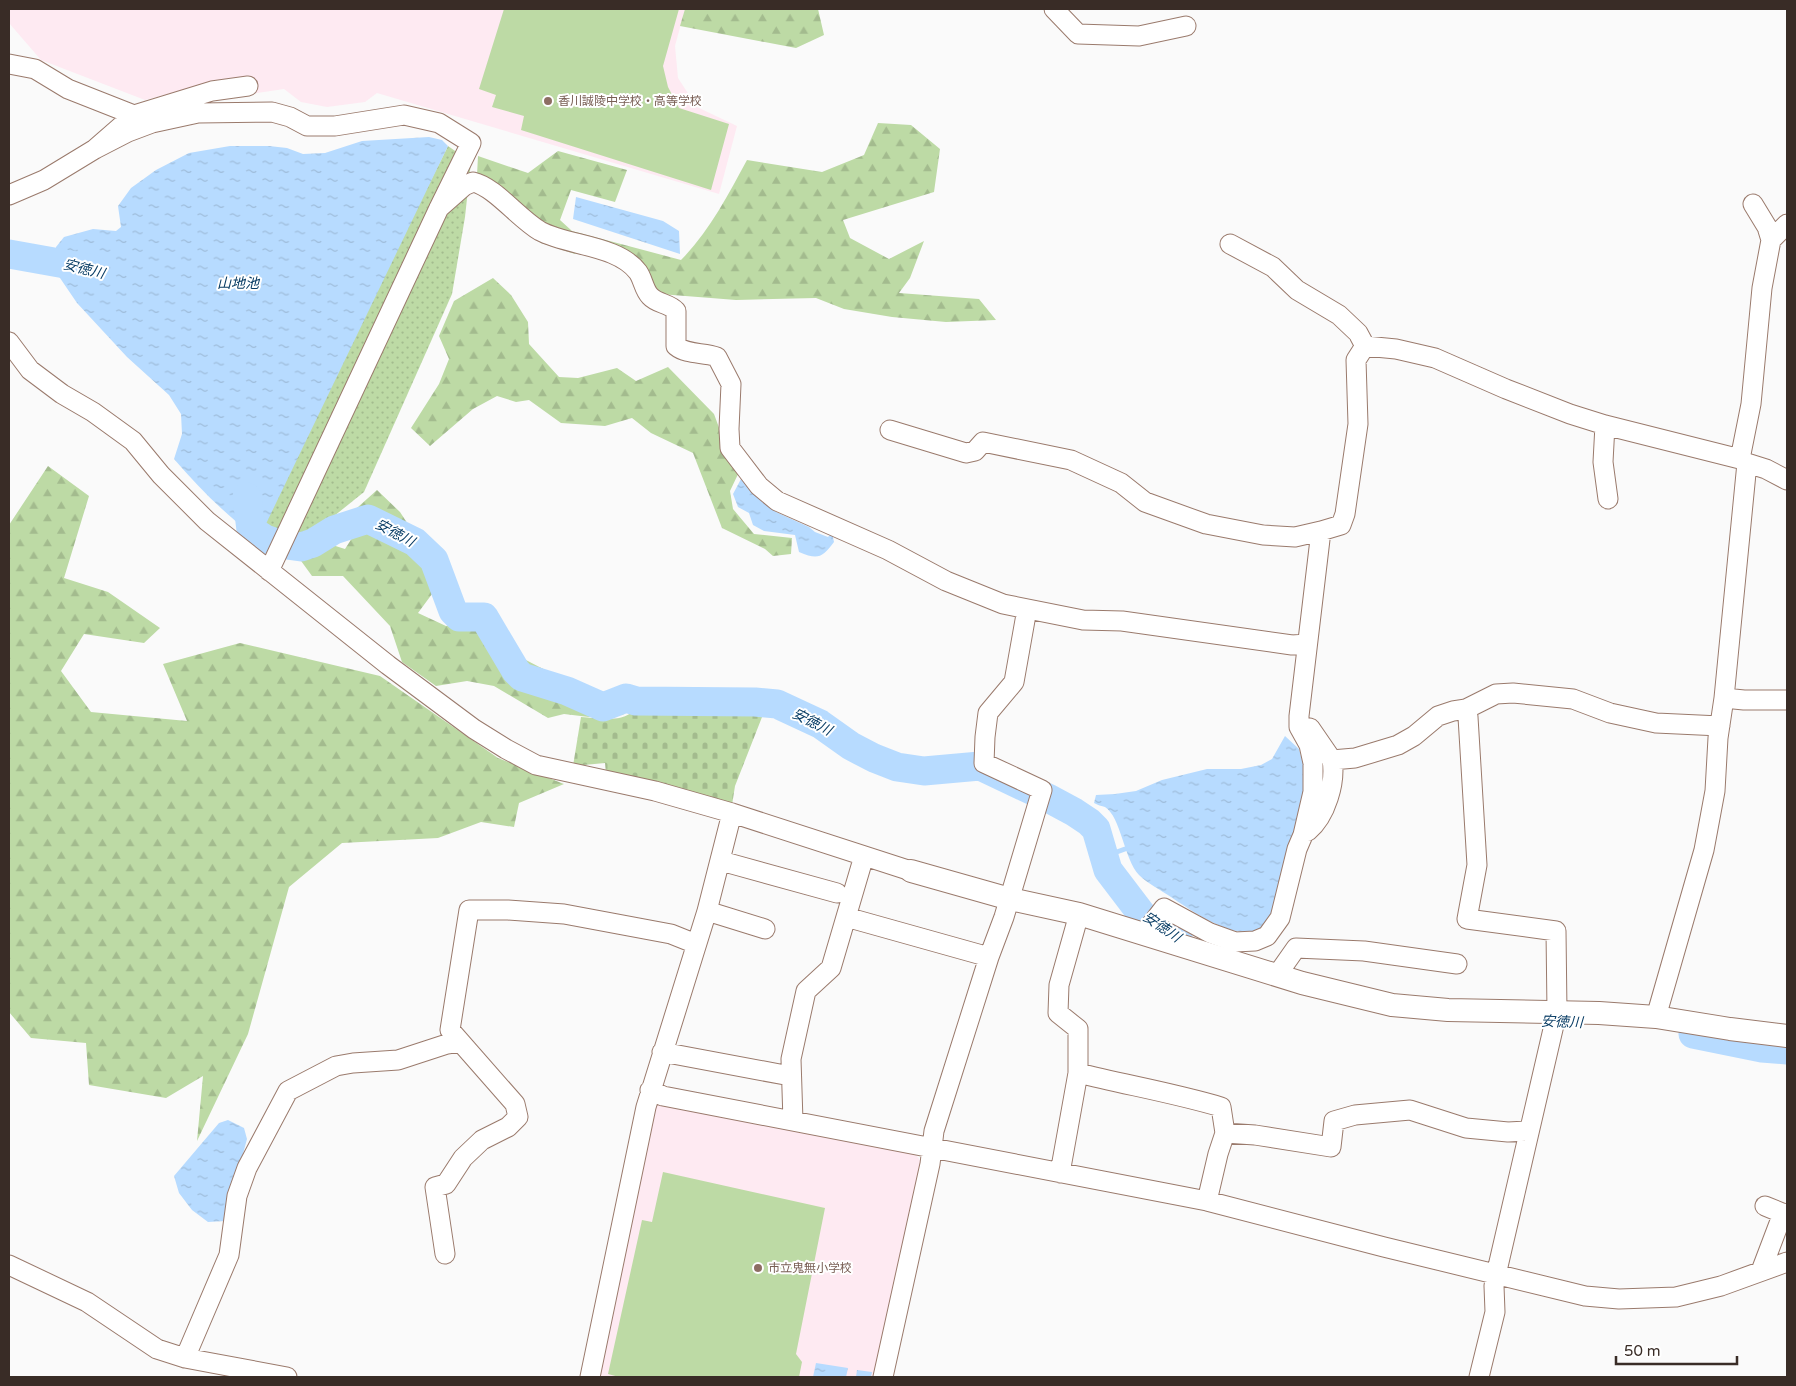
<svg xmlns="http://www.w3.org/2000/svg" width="1796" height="1386" font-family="'Varela Round','Noto Sans JP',sans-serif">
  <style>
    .education { fill: #feeaf2 }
    .grass { fill: url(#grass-dots) }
    .forest { fill: url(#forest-firs) }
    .cemetery { fill: url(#cemetery-stones) }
    .park { fill: #bddaa5 }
    .water { fill: url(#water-ripples) }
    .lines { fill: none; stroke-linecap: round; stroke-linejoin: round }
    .stream { stroke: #b7dbff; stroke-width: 5 }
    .river { stroke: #b7dbff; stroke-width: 29 }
    .minor-casing { stroke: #9a7a6c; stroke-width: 21 }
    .tertiary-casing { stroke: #9a7a6c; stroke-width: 24 }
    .minor { stroke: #fff; stroke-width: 19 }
    .tertiary { stroke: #fff; stroke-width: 22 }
    .education-dot { fill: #8d6e63; stroke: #fff; stroke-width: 2 }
    .labels { text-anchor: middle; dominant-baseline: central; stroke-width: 4; stroke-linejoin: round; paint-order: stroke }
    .education-label { font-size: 12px; fill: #785e54; stroke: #fff; text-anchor: start }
    .water-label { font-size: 14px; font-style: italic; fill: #083c64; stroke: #fff }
  </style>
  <defs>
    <pattern id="grass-dots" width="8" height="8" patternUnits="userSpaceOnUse" patternTransform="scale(1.25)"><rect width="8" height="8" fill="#bddaa5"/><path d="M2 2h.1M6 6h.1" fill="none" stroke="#a3bb8e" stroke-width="1.8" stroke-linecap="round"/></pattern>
    <pattern id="forest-firs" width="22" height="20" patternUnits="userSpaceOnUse" patternTransform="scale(1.25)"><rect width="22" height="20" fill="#bddaa5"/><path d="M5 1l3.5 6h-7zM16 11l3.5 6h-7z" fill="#a3bb8e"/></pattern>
    <pattern id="cemetery-stones" width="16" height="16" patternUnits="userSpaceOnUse" patternTransform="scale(1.25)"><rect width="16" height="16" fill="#bddaa5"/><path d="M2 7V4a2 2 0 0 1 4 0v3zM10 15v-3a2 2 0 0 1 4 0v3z" fill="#a3bb8e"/></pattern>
    <pattern id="water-ripples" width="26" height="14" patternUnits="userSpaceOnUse" patternTransform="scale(1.25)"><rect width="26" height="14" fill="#b7dbff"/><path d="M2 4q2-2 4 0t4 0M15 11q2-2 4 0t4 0" fill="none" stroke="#9ebcda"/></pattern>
  </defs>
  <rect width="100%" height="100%" fill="#fafafa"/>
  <path class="education" d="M 9,9 L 685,9 L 675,46 L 678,78 L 697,107 L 737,126 L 719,194 L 377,93 L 365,102 L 327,107 L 301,102 L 284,89 L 251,94 L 212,82 L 145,100 L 41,60 L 9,23 Z
    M 661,1103 L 916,1155 L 923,1164 L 873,1377 L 599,1377 L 650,1108 Z"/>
  <path class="grass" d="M 448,146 L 471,162 L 465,217 L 452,294 L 364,492 L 288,553 L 253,535 Z"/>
  <path class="forest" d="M 685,9 L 818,9 L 824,35 L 796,48 L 680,26 Z
    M 878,123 L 911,125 L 940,149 L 934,192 L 843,220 L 850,238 L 889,259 L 924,241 L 910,278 L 899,293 L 979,299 L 996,320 L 946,322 L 892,317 L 844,309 L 816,298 L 736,300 L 660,294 L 648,276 L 589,240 L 575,254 L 541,243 L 513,223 L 496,205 L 477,175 L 478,156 L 528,173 L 558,151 L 627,170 L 615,202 L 571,190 L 560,220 L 572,231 L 681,260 C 709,232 728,195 747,160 L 822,172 L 864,155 Z
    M 493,278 L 511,295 L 528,322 L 529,344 L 559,377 L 578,378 L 617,368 L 636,381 L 668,367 L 714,414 L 728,452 L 740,470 L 730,491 L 733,509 L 754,534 L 792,538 L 791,554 L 773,556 L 765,549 L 722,528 L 693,453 L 651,433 L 632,418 L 605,426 L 561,423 L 529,400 L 516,402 L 497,396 L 473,409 L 430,446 L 411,428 L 439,384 L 449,359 L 439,336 L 454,301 Z
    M 48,466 L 89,496 L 64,578 L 108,592 L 160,628 L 144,643 L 84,634 L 61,671 L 91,712 L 187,721 L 163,664 L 240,643 L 380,676 L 498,758 L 564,784 L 519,803 L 514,827 L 481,822 L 438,838 L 342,843 L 289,887 L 248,1034 L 197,1141 L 203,1076 L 166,1098 L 89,1085 L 86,1043 L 31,1038 L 9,1012 L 9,525 Z
    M 377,490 L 400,512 L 428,555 L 432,594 L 418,613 L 446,626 L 492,618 L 524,659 L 572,684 L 607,693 L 629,705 L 623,715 L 589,717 L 564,714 L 548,718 L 494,686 L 467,681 L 436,686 L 402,662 L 390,626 L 343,576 L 312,576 L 296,554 L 326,543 L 345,549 L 354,535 L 348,516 Z"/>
  <path class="cemetery" d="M 637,705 L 766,707 L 735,786 L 732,805 L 606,774 L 605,763 L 573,766 L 581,717 C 600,718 627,725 637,705 Z"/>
  <path class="park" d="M 504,9 L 679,9 L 663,66 L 668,87 L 679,108 L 729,124 L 711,190 L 521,130 L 524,116 L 492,107 L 496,95 L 479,89 Z
    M 663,1172 L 825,1208 L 796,1354 L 802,1362 L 799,1377 L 619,1377 L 608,1374 L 642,1220 L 652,1222 Z"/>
  <path class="water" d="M 429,137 L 442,140 L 448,146 L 264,528 L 253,535 C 224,513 198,487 174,459 L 182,434 L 181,414 L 169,395 L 127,357 L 77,303 L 60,278 L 55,265 L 56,247 L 64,237 L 93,229 L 116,231 L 121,227 L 118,206 L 131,188 L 156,170 L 189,153 L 230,146 L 269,146 L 287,148 L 303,154 L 325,153 L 362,141 Z
    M 576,197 L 663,221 L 679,231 L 680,254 L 573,219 Z
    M 741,479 L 747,482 L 761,501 L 776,512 L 809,527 L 815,532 L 828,537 L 832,533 L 834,542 C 822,558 818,560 799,552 L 795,535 L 764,531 L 753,525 L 749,513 L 738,507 L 733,494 Z
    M 1285,736 L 1299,749 L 1304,767 L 1304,790 L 1273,918 C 1271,920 1268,924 1265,926 C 1240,946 1192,911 1171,897 C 1161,890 1148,884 1139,875 C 1124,859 1121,817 1105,807 C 1102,806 1097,805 1094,803 L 1096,795 L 1115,794 L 1136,791 L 1162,780 L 1207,769 L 1241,769 L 1261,765 L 1272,759 Z
    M 228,1120 L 244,1128 L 247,1139 L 225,1221 L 208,1222 L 192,1210 L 179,1193 L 174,1176 L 219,1123 Z
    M 816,1363 L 848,1368 L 846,1377 L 813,1377 Z
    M 857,1370 L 872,1372 L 871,1377 L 856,1377 Z"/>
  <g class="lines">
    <path class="stream" d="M 1103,857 L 1125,849"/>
    <path class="river" d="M 9,254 L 93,269
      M 247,497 L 251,530 L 265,539 L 279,544 L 301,547 L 313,543 L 334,530 L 368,519 L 415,542 L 434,560 L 453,611 L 459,617 L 484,617 L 516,671 L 522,677 L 567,691 L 603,707 L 626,698 L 636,701 L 755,702 L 777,704 L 820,724 L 851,746 L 874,758 L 897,767 L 924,771 L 980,766 L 1048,798 L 1074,812 L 1089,822 L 1096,829 L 1108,870 L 1143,916 L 1178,938
      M 1693,1034 L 1762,1048 L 1787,1050"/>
    <defs>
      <path id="minor" d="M 1054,9 L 1078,34 L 1139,36 L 1186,26
        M 9,64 L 35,69 L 68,89 L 134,115
        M 95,149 L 128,132 L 152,123 L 198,113 L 272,112 L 290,117 L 307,126 L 335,126 L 404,115 L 439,123 L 471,143 L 439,208 L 269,571
        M 9,195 L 44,180 L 95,149 L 134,115 L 212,91 L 248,86
        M 1753,204 L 1767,227 L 1771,240
        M 439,208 L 464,186 L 473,182 C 495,187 518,218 540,231 C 568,246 618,245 638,272 C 643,279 644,290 650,296 C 657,304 669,303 676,311 L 676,346 C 687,355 704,352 717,357 L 731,384 L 729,429 L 730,448 L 759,486 L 777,501 L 888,550 L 946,581 L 1003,604 L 1083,620 L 1122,621 L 1292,645 L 1307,644
        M 1230,244 L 1273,267 L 1297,290 L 1339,315 L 1358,333 L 1365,346
        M 9,342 L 30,370 L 62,394 L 93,412 L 133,441 L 161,475 L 207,521 L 388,665 L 474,729 L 506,749 L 536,765 L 655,791 L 732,813 L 911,871
        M 1365,346 L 1396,349 L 1435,358 L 1506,389 L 1570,414 L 1605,425 L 1740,459 L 1747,463 L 1766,469 L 1787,480
        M 1605,425 L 1603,462 L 1608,499
        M 890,430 L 966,453 L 975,451 L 983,442 L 1071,460 L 1121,483 L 1145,502 L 1206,524 L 1263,535 L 1295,537 L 1321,531
        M 1740,459 L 1751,404 L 1762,288 L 1771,240 L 1787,224
        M 1724,698 L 1744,700 L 1787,700
        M 1466,709 L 1468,717 L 1477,865 L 1467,919 L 1556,931 L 1557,1012 L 1496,1275 L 1494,1286 L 1495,1312 L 1479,1377
        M 1310,728 L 1332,760 L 1355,758 L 1398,745 L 1414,736 L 1438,716 L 1453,711 L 1466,709 L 1496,694 L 1513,693 L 1573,699 L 1610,713 L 1656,723 L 1720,726
        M 1308,831 C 1326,816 1336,782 1332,760
        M 721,861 L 837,893
        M 707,911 L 765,929
        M 846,917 L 989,957
        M 1144,934 L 1164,908 L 1210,933 L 1235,942 L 1255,941 L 1267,936 L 1280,918 L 1297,849 L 1303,835 L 1313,792 L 1313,763 L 1309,745 L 1299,727 L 1299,716 L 1321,531 L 1341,525 L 1345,514 L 1358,424 L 1356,360 L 1365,346
        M 1277,975 L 1296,948 L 1364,951 L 1457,964
        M 1656,1017 L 1704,850 L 1715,791 L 1718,738 L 1724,698 L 1747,463
        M 662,1052 L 785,1075
        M 1078,1073 C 1126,1085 1174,1093 1221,1107 L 1225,1133 L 1218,1154 L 1207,1201
        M 650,1090 L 663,1096 L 1207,1201 L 1384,1247 L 1585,1296 L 1619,1299 L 1676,1297 L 1721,1286 L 1787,1262
        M 793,1121 L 791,1059 L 806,991 L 831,968 L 864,856
        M 1225,1133 L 1255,1135 L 1331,1147 L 1334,1121 L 1355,1115 L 1410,1110 L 1466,1128 L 1508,1132 L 1528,1131
        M 1060,1173 L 1078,1073 L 1078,1029 L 1058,1013 L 1059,985 L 1079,914
        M 1765,1206 L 1787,1215
        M 445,1254 L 435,1187 L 446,1184 L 463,1158 L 482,1140 L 508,1127 L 518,1117 L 515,1104 L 450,1030 L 469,910 L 508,910 L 564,914 L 671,934 L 696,944
        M 9,1265 L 87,1302 L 157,1349 L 185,1358 L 287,1377
        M 1761,1271 L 1783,1213
        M 185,1358 L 229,1255 L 237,1196 L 247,1168 L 288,1091 L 336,1066 L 353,1063 L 398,1060 L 447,1044 L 460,1042
        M 590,1377 L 646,1107 L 707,911 L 732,813
        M 883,1377 L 930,1164 L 934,1131 L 989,957 L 1004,917 L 1042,790 L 984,763 L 985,737 L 988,713 L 1014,682 L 1027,609"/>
      <path id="tertiary" d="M 911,871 L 1010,899 L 1079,914 L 1302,983 L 1392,1005 L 1448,1010 L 1599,1013 L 1656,1017 L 1730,1029 L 1787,1036"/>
    </defs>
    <use href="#minor" class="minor-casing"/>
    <use href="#tertiary" class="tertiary-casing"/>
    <use href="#minor" class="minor"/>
    <use href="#tertiary" class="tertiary"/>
  </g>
  <g class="education-dot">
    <circle cx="548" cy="101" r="5"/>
    <circle cx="758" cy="1268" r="5"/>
  </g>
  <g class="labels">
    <g class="education-label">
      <text x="558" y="101">香川誠陵中学校・高等学校</text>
      <text x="768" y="1268">市立鬼無小学校</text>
    </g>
    <g class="water-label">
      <text transform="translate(84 269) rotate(14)">安徳川</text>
      <text x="238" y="283">山地池</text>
      <text transform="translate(395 533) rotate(28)">安徳川</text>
      <text transform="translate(812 722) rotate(27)">安徳川</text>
      <text transform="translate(1162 927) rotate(34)">安徳川</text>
      <text transform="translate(1562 1022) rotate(2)">安徳川</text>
    </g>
  </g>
  <rect width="1796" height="1386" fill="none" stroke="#392c26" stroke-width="20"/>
  <path d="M1616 1356v8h121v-8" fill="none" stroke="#392c26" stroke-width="2.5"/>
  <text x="1624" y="1356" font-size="15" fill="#392c26" stroke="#ffffff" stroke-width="4" paint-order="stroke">50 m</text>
</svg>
